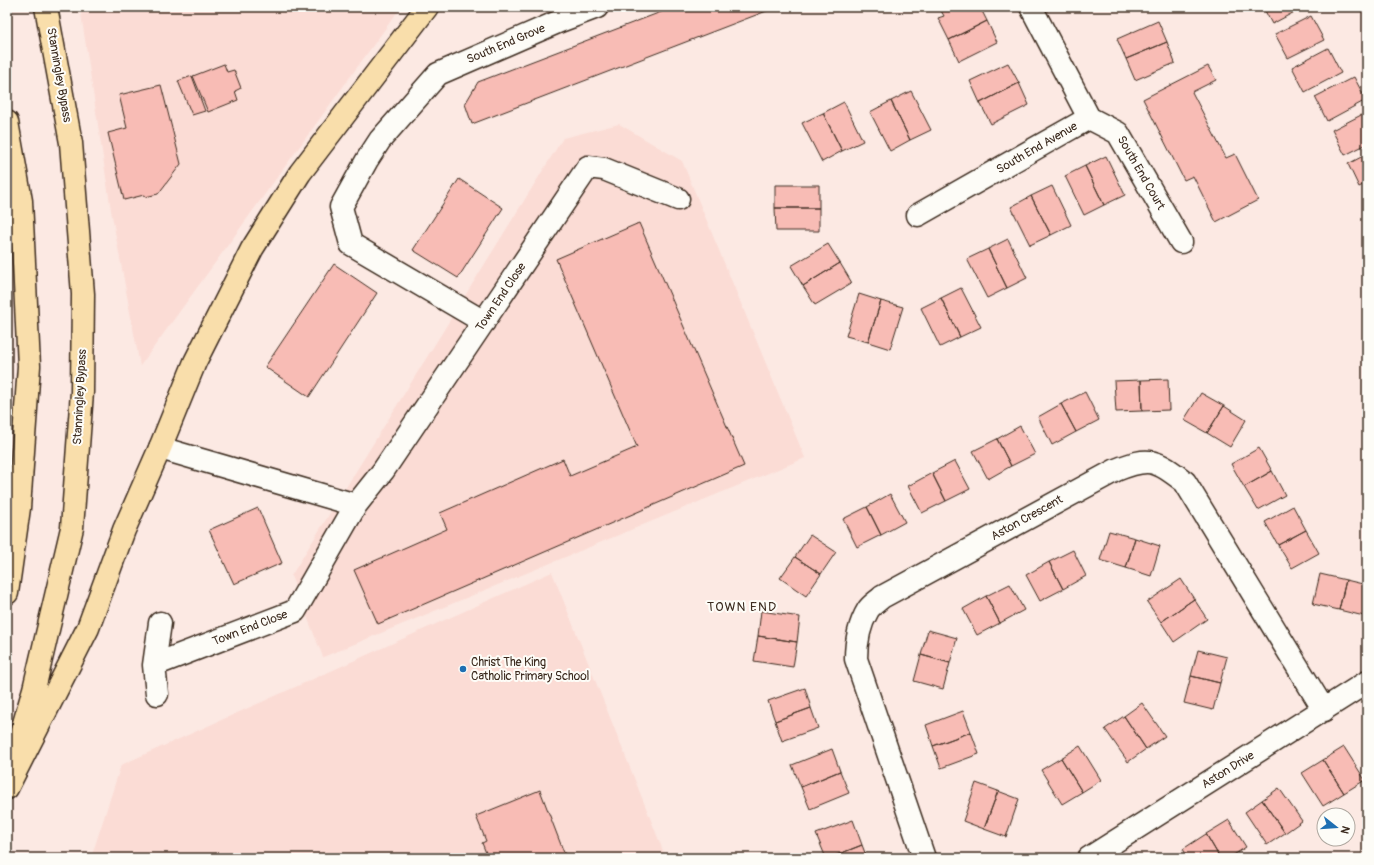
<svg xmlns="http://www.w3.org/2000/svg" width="1374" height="865" font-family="Pangolin,sans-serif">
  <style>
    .built { fill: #fbdcd5 }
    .building { fill: #f8bcb5; stroke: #3b2a1e }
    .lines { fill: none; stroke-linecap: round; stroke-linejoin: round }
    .street-casing { stroke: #3b2a1e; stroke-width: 25 }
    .primary-casing { stroke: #3b2a1e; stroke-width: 25 }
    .street { stroke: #fdfcf7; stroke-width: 22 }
    .primary { stroke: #f9deab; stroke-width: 22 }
    .poi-dot { fill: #1f6fb2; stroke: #fdfcf7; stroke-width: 1.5 }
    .labels { text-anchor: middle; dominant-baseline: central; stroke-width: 4; stroke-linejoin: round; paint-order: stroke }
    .street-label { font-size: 12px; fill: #3b2a1e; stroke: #fdfcf7 }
    .poi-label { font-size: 12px; fill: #3b2a1e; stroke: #fdfcf7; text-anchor: start }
    .neighbourhood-label { font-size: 13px; letter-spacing: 1px; fill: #3b2a1e; stroke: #fdfcf7 }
  </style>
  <rect width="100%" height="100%" fill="#fce9e3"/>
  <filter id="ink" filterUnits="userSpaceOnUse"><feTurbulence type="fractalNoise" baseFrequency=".025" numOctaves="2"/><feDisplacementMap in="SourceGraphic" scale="8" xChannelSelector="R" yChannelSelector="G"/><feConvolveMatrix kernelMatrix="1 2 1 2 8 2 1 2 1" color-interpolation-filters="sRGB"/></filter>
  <g filter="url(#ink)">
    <path class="built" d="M 80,7 L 401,7 L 140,366 L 111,210 Z
      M 619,124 L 682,161 L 805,458 L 323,657 L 291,576 L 563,138 Z
      M 552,572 L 666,858 L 91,858 L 121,765 Z"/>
    <path class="building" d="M 674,7 L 777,7 L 472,124 L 465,104 L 478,82 Z
      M 939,7 L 980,7 L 987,21 L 949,40 L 938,18 L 944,16 Z
      M 1263,7 L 1304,7 L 1272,24 Z
      M 1311,16 L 1324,40 L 1288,58 L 1275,34 Z
      M 987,21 L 997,42 L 959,61 L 949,40 Z
      M 1158,21 L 1167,42 L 1126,59 L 1117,39 Z
      M 1167,42 L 1175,63 L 1135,80 L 1126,59 Z
      M 1328,48 L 1341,73 L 1305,92 L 1292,67 Z
      M 1008,63 L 1019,83 L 980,103 L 970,81 Z
      M 224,64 L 227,72 L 234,70 L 241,88 L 235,91 L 238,100 L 208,112 L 193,76 Z
      M 1208,66 L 1216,80 L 1192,92 L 1226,158 L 1235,154 L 1258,200 L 1216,222 L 1193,176 L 1184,180 L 1143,99 Z
      M 192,76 L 205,111 L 192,115 L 178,81 Z
      M 1354,77 L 1366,100 L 1327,121 L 1315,97 Z
      M 1019,83 L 1029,105 L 991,124 L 980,103 Z
      M 161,85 L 181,164 L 158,194 L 145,197 L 144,195 L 124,200 L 108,133 L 127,128 L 119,95 Z
      M 911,91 L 931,130 L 910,140 L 891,101 Z
      M 891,101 L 910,140 L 890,151 L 870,112 Z
      M 844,102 L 863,141 L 842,151 L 823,113 Z
      M 1367,112 L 1367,144 L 1345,155 L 1332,130 Z
      M 823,113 L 842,151 L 822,162 L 802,123 Z
      M 1367,154 L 1367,183 L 1359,187 L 1348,164 Z
      M 1106,156 L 1125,195 L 1104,205 L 1085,166 Z
      M 1085,166 L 1104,205 L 1084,215 L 1065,176 Z
      M 459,179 L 503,208 L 458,278 L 413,250 Z
      M 775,185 L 819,185 L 819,208 L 775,208 Z
      M 1052,186 L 1071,225 L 1051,235 L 1031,196 Z
      M 1031,196 L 1051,235 L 1030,245 L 1011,207 Z
      M 775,208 L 819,208 L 819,231 L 776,231 Z
      M 639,223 L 744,466 L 378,624 L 354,570 L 447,529 L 440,513 L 563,459 L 570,476 L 637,447 L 556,259 Z
      M 1008,239 L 1027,278 L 1007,288 L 988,249 Z
      M 828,244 L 840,263 L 803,286 L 791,266 Z
      M 988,249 L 1007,288 L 987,298 L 967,259 Z
      M 840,263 L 852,283 L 815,305 L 803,286 Z
      M 334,264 L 377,293 L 309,397 L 265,367 Z
      M 961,288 L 981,327 L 960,337 L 941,298 Z
      M 859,294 L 881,301 L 868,342 L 846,336 Z
      M 941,298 L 960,337 L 940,347 L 921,308 Z
      M 881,301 L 903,307 L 890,349 L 868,342 Z
      M 1168,379 L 1169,410 L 1142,411 L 1141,380 Z
      M 1141,380 L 1142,411 L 1116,412 L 1114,381 Z
      M 1085,392 L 1099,420 L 1076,432 L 1061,404 Z
      M 1201,393 L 1224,406 L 1207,433 L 1184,420 Z
      M 1061,404 L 1076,432 L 1052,445 L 1038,417 Z
      M 1224,406 L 1246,420 L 1230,447 L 1207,433 Z
      M 1020,426 L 1035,454 L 1011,466 L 997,439 Z
      M 997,439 L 1011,466 L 988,479 L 973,451 Z
      M 1259,448 L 1272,471 L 1244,487 L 1231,464 Z
      M 955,461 L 970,489 L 946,501 L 932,473 Z
      M 1272,471 L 1285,495 L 1258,510 L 1244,487 Z
      M 932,473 L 946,501 L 922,513 L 908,486 Z
      M 890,494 L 905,522 L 881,535 L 867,507 Z
      M 1293,506 L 1306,530 L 1278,545 L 1265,522 Z
      M 867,507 L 881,535 L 857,547 L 843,519 Z
      M 258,508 L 282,563 L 234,584 L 209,530 Z
      M 1306,530 L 1319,553 L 1292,568 L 1278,545 Z
      M 1109,531 L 1135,538 L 1126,568 L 1100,560 Z
      M 810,535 L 836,552 L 821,574 L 795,557 Z
      M 1135,538 L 1160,546 L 1151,576 L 1126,568 Z
      M 1073,550 L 1086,576 L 1063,589 L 1049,562 Z
      M 795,557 L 821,574 L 806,596 L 780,578 Z
      M 1049,562 L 1063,589 L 1040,601 L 1026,575 Z
      M 1320,574 L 1346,580 L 1339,610 L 1313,604 Z
      M 1181,579 L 1194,599 L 1161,622 L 1147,602 Z
      M 1346,580 L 1367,585 L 1367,605 L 1364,616 L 1339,610 Z
      M 1010,584 L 1024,610 L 1000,623 L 986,596 Z
      M 986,596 L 1000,623 L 977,635 L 963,609 Z
      M 1194,599 L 1207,619 L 1174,642 L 1161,622 Z
      M 761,611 L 800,617 L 797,642 L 758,636 Z
      M 928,630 L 957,638 L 950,663 L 921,655 Z
      M 758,636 L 797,642 L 793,667 L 754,661 Z
      M 1198,650 L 1227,657 L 1220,683 L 1191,676 Z
      M 921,655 L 950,663 L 943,689 L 914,681 Z
      M 1191,676 L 1220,683 L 1213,710 L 1184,703 Z
      M 805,688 L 811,708 L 775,721 L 768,701 Z
      M 1142,703 L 1165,736 L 1146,749 L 1124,716 Z
      M 811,708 L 818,728 L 782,741 L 775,721 Z
      M 963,711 L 971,732 L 933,746 L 926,725 Z
      M 1124,716 L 1146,749 L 1128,762 L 1105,729 Z
      M 971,732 L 979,754 L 941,768 L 933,746 Z
      M 1367,735 L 1367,745 L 1363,738 Z
      M 1080,746 L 1101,780 L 1082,792 L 1061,758 Z
      M 1344,747 L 1365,780 L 1344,793 L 1323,760 Z
      M 832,749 L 840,771 L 801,787 L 792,765 Z
      M 1061,758 L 1082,792 L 1062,804 L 1041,770 Z
      M 1323,760 L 1344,793 L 1323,806 L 1302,773 Z
      M 840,771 L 849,793 L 810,809 L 801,787 Z
      M 976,783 L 998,791 L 984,829 L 963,821 Z
      M 1279,788 L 1302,821 L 1285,833 L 1262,800 Z
      M 540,790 L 566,858 L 488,858 L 482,843 L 486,841 L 476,816 Z
      M 998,791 L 1019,799 L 1006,837 L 984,829 Z
      M 1262,800 L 1285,833 L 1267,845 L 1245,812 Z
      M 853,820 L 862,845 L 829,858 L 826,858 L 816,834 Z
      M 1229,820 L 1246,847 L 1229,858 L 1220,858 L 1206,834 Z
      M 1206,834 L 1220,858 L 1188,858 L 1183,849 Z
      M 862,845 L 867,858 L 829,858 Z"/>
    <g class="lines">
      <defs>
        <path id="street" d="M 1089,118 L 1118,133 L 1181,242
          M 918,215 L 1089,118 L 1031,7
          M 484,322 L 351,244 L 341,207 L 367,160 L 380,140 L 438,74 L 560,21 L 597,7
          M 160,448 L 356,505
          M 160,623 L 154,665 L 295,611 L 356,505 L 383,471 L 588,167 L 604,169 L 678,199
          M 154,665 L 157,694
          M 924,858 L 856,659 C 856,642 859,625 868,610 C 871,605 878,601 882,597 L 1116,470 C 1150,456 1156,460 1185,482 L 1324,710
          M 1089,858 L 1367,682"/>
        <path id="primary" d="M 7,122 L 21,201 L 29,366 L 19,508 L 7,593
          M 18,744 L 34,689 L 72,528 L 82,392 L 83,294 L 71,143 L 46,7
          M 7,788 L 88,628 L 124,530 L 160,448 L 195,362 L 252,249 L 300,173 L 427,7"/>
      </defs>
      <use href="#street" class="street-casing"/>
      <use href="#primary" class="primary-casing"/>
      <use href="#street" class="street"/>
      <use href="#primary" class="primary"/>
    </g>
  </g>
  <circle class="poi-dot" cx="463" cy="669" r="4"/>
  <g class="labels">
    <g class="street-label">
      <text transform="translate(506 44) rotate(-23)">South End Grove</text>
      <text transform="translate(59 75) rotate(80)">Stanningley Bypass</text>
      <text transform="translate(1037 148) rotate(-30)">South End Avenue</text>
      <text transform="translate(1141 173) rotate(60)">South End Court</text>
      <text transform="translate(501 297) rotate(-56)">Town End Close</text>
      <text transform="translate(80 397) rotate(-87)">Stanningley Bypass</text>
      <text transform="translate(1027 518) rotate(-29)">Aston Crescent</text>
      <text transform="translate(250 628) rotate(-21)">Town End Close</text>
      <text transform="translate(1228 770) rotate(-32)">Aston Drive</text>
    </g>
    <g class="poi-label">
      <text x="471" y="662">Christ The King<tspan x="471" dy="14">Catholic Primary School</tspan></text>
    </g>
    <g class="neighbourhood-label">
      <text x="742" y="607">TOWN END</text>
    </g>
  </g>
  <rect width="1374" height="865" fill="none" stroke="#fdfcf7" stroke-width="24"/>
  <rect x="12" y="12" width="1350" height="841" fill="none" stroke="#3b2a1e" stroke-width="1.5" filter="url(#ink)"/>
  <g transform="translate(1336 827) rotate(107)"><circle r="19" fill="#fdfcf7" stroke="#afa8a0"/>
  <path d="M0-3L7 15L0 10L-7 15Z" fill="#1f6fb2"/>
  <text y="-6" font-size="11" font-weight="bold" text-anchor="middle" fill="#3b2a1e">N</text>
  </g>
</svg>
